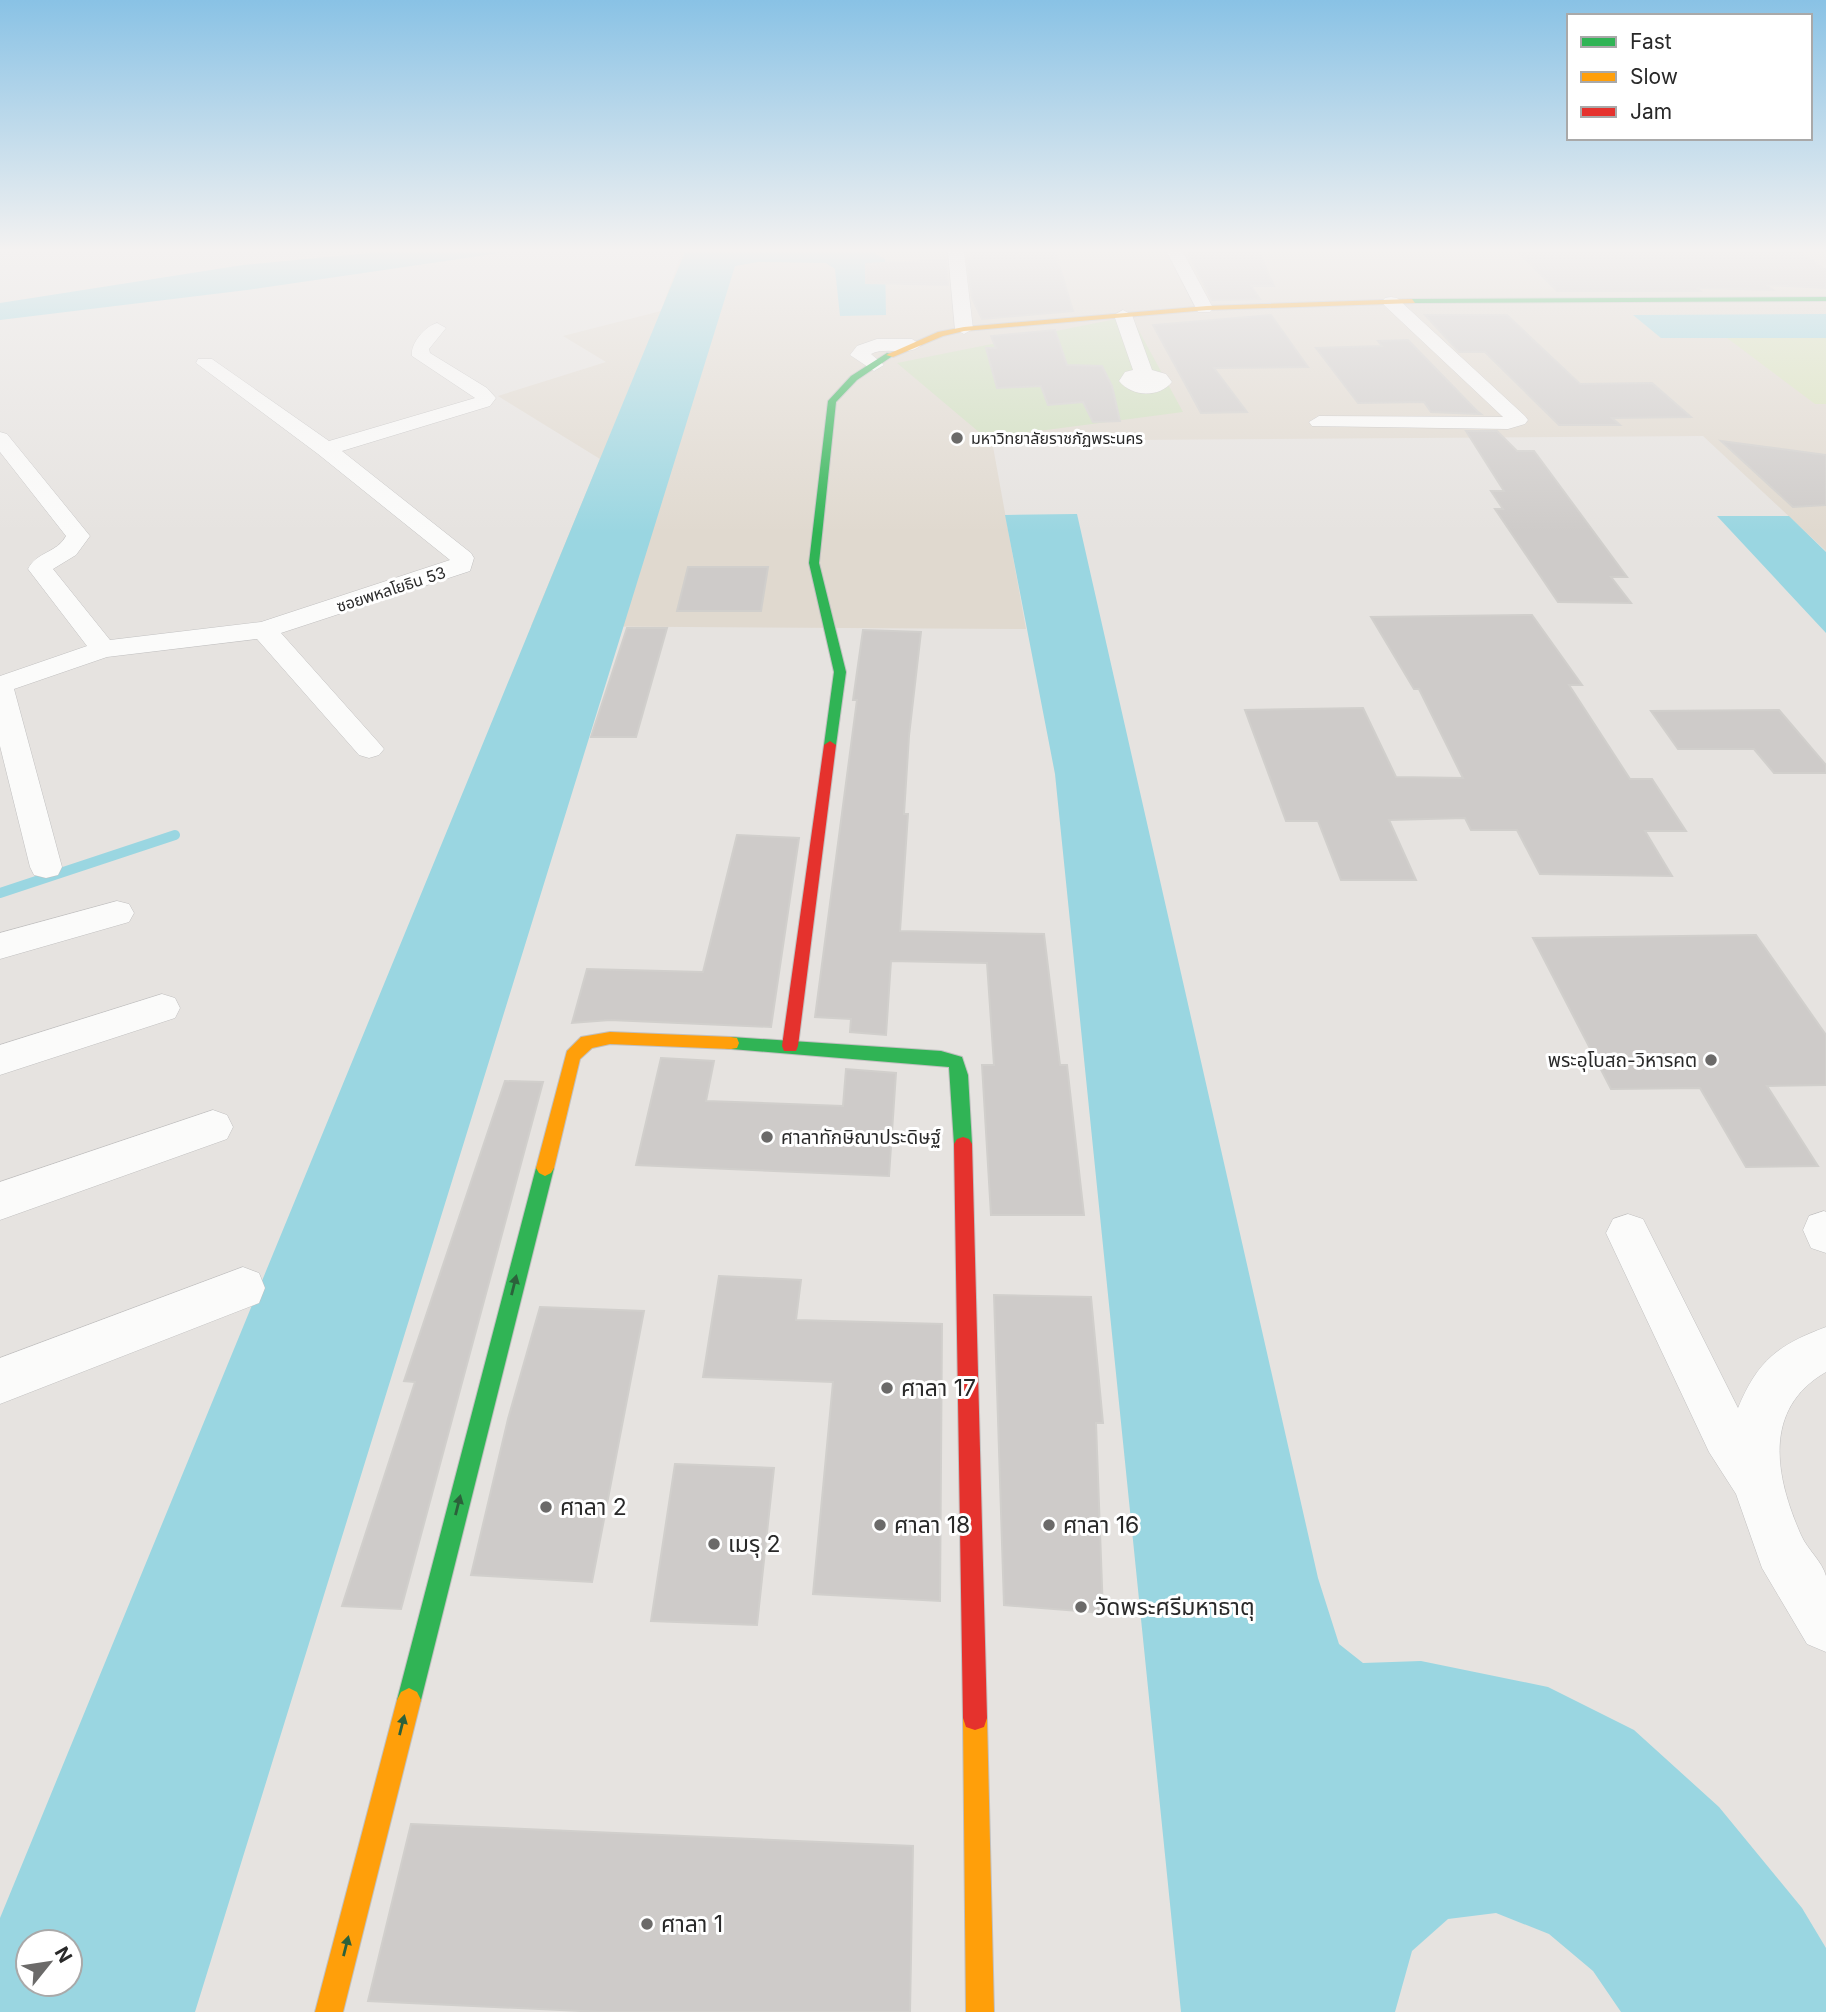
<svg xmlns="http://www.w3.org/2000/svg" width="1826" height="2012" font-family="Inter,'Noto Sans Thai',sans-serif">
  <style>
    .education { fill: #e0d9cf }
    .green { fill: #cedebc }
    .pitch { fill: #d7e2ba }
    .water { fill: #9ad6e1; fill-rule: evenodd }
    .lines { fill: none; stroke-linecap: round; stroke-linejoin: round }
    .stream { stroke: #9ad6e1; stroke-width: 10 }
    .building { fill: #cecbc9; stroke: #d1cfcc; stroke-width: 2 }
    .street-casing { stroke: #c1c0c0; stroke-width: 1 }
    .fast-casing { stroke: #c1c0c0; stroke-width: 2 }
    .slow-casing { stroke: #c1c0c0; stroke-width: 2 }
    .jam-casing { stroke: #c1c0c0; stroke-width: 2 }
    .street { fill: #fbfbfa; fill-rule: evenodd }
    .fast { fill: #30b455; fill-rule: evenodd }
    .slow { fill: #ff9f0a; fill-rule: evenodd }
    .jam { fill: #e5322d; fill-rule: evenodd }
    .oneway { fill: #2c613b }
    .poi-dot { fill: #6b6a69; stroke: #fff; stroke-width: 2.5 }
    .labels { text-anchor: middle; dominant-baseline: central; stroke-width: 6; stroke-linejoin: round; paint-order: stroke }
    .far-poi-label { font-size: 16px; fill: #292929; stroke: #fff; text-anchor: start }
    .far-street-label { font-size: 16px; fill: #292929; stroke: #fff }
    .poi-label { font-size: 19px; fill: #292929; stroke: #fff; text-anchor: end }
    .near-poi-label { font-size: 23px; fill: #292929; stroke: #fff; text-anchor: start }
  </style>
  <rect width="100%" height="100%" fill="#e6e3e0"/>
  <path class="education" d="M 682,252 L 1826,252 L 1826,551 L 1703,436 L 992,441 L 1026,629 L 531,626 L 600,459 L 498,396 L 606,362 L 563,336 L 661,311 Z"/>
  <path class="green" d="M 1131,316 L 1183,412 L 986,438 L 897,363 Z"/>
  <path class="pitch" d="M 1727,338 L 1826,338 L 1826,404 L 1815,404 Z"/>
  <path class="water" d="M 379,252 L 507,252 L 247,290 L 0,320 L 0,303 L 243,265 Z
    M 685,252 L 872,252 L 885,259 L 886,315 L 840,316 L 835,269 L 826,263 L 758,262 L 735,266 L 195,2012 L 0,2012 L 0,1918 ZM 28,1942 L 70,1942 L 70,1984 L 28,1984 Z
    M 1826,314 L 1826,338 L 1661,338 L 1633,315 Z
    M 1077,514 L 1318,1578 L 1339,1644 L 1363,1663 L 1421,1661 L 1548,1687 L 1634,1730 L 1719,1807 L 1802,1908 L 1826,1948 L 1826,2012 L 1621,2012 L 1593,1971 L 1549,1934 L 1496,1913 L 1448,1919 L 1412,1951 L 1395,2012 L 1181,2012 L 1055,774 L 1005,515 Z
    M 1717,516 L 1789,516 L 1826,552 L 1826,633 Z"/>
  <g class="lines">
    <path class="stream" d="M 0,893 L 175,835"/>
  </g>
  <path class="building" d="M 971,251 L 1055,251 L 1073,311 L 982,319 L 972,298 L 967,259 L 972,259 Z
    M 1187,251 L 1258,251 L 1274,286 L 1251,286 L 1260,299 L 1212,300 Z
    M 1517,251 L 1798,251 L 1826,270 L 1826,288 L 1766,285 L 1773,290 L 1696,288 L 1700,291 L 1557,291 Z
    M 946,260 L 948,285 L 866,283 L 866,264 Z
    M 1271,315 L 1308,367 L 1214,368 L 1247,412 L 1201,413 L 1153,325 Z
    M 1425,315 L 1507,315 L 1580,384 L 1652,383 L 1691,417 L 1612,418 L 1620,425 L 1559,425 L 1485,352 L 1459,352 Z
    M 1055,330 L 1067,365 L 1102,366 L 1112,386 L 1120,421 L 1093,422 L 1083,402 L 1048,405 L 1041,386 L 997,388 L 986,348 L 996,348 L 991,336 Z
    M 1408,340 L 1477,411 L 1481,414 L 1431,412 L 1424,402 L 1358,403 L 1316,348 L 1382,346 L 1378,341 Z
    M 1466,431 L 1497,431 L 1517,451 L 1534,451 L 1627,577 L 1611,577 L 1631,603 L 1558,602 L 1495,509 L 1503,509 L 1491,491 L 1504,491 Z
    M 1721,441 L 1826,455 L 1826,505 L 1793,507 Z
    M 688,567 L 768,567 L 761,611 L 677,611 Z
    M 1532,615 L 1582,685 L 1569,685 L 1630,779 L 1652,779 L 1686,831 L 1645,831 L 1672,876 L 1540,874 L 1517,830 L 1471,830 L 1465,818 L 1389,820 L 1416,880 L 1341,880 L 1318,821 L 1286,821 L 1245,710 L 1363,708 L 1396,777 L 1463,778 L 1419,689 L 1414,689 L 1371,617 Z
    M 627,628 L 667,628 L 636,737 L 591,737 Z
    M 863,630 L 921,632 L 909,736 L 904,814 L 908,814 L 900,931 L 1044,934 L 1060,1065 L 1067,1065 L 1084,1215 L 991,1215 L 982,1065 L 994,1065 L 987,963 L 891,961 L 886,1035 L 850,1032 L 851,1019 L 815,1017 L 857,700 L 853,700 Z
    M 1779,710 L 1826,765 L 1826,773 L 1774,773 L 1754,749 L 1678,749 L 1651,711 Z
    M 737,835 L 799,838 L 771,1027 L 610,1020 L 572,1023 L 587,969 L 703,972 Z
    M 1756,935 L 1826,1035 L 1826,1085 L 1767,1086 L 1818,1166 L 1746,1167 L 1700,1088 L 1611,1089 L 1533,938 Z
    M 661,1058 L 714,1061 L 706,1101 L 843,1106 L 846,1069 L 896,1073 L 889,1176 L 636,1165 Z
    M 505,1081 L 543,1082 L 401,1609 L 342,1606 L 415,1382 L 404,1381 Z
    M 719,1276 L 801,1280 L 796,1320 L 942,1324 L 940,1601 L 813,1594 L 833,1382 L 703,1377 Z
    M 994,1295 L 1091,1297 L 1103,1423 L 1096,1423 L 1103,1613 L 1004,1605 Z
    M 540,1307 L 644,1311 L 592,1582 L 471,1575 L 508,1419 Z
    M 675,1464 L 774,1468 L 757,1625 L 651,1621 Z
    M 411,1824 L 913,1846 L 910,2012 L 602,2012 L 368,2001 Z"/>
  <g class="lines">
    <defs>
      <path id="street" d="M 948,252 L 964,252 L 973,329 L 964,334 L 955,329 Z
        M 1167,252 L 1183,252 L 1213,308 L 1210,312 L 1198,312 Z
        M 1391,297 L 1397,298 L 1525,416 L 1528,420 L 1525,424 L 1508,429 L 1312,426 L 1309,422 L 1319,416 L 1503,417 L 1385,306 L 1382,302 L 1385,298 Z
        M 1123,310 L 1132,315 L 1152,370 L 1166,374 L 1172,382 C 1159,398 1132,397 1119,381 L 1125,372 L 1133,370 L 1114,315 Z
        M 437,323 L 446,328 L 429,349 L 430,353 L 487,388 L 496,398 L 490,406 L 342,451 L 471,553 L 474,558 L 470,571 L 281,633 L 379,743 L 384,749 L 379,755 L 369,758 L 359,755 L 257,639 L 107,657 L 14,689 L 62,867 L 58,875 L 46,878 L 34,875 L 30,867 L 0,746 L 0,676 L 87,646 L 28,569 C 36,552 57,553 66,536 L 0,452 L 0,432 L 7,434 L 90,536 L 76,555 L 53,569 L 110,640 L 261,622 L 450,560 L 318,454 L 196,363 L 198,359 L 212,359 L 329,441 L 475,398 L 412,356 C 410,344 425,326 437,323 Z
        M 877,339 L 912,339 L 921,345 C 910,357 886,346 871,354 L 884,365 L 874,371 L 850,355 L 857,346 Z
        M 117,901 L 129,904 L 134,913 L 129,922 L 0,959 L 0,933 Z
        M 162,994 L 175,998 L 180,1008 L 175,1018 L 0,1075 L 0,1045 Z
        M 213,1110 L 227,1115 L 233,1127 L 227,1139 L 0,1220 L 0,1182 Z
        M 1824,1211 L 1826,1212 L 1826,1253 L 1811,1248 L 1803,1230 L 1809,1216 Z
        M 1628,1214 L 1643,1219 L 1738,1408 C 1758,1360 1778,1345 1826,1327 L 1826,1372 C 1762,1409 1775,1476 1801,1535 C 1807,1549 1822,1561 1826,1576 C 1826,1595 1826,1631 1826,1652 L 1807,1644 L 1762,1568 L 1736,1494 L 1709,1452 L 1606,1233 L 1613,1219 Z
        M 243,1267 L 259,1273 L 265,1288 L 259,1303 L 0,1404 L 0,1358 Z"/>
      <path id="fast" d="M 1826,297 L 1826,301 L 1412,303 L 1408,301 L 1412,299 Z
        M 887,353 L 894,355 L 857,380 L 836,402 L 819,563 L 846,672 L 836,745 L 830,749 L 824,745 L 834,672 L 809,563 L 828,401 L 851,376 Z
        M 731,1037 L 941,1051 L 962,1057 L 968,1075 L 972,1144 L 969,1149 L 963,1151 L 957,1149 L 954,1144 L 949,1067 L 731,1049 L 725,1048 L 723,1043 L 725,1038 Z
        M 545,1160 L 551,1163 L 554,1168 L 421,1700 L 417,1708 L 409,1712 L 401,1708 L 397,1700 L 536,1168 L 539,1163 Z"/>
      <path id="slow" d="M 1412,299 L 1415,303 L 1207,310 L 964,331 L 943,336 L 893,357 L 886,355 L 938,332 L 964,327 L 1207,306 Z
        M 610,1032 L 731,1037 L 737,1038 L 739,1043 L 737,1048 L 731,1049 L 610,1044 L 592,1048 L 580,1059 L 554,1168 L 551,1173 L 545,1176 L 539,1173 L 536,1168 L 567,1051 L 581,1037 Z
        M 409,1688 L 417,1692 L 421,1700 L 343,2012 L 315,2012 L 397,1700 L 401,1692 Z
        M 975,1706 L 984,1709 L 987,1718 L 994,2012 L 966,2012 L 963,1718 L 966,1709 Z"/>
      <path id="jam" d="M 830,741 L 836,745 L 798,1046 L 796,1051 L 784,1051 L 782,1046 L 824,745 Z
        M 963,1137 L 969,1139 L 972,1144 L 987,1718 L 984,1727 L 975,1730 L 966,1727 L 963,1718 L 954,1144 L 957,1139 Z"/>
    </defs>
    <use href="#street" class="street-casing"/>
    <use href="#fast" class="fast-casing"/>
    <use href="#slow" class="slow-casing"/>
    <use href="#jam" class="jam-casing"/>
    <use href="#street" class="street"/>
    <use href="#fast" class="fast"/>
    <use href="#slow" class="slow"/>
    <use href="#jam" class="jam"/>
  </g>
  <defs><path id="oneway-solid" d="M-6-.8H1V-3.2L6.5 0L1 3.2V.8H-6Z" transform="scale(1.75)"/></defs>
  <g class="oneway">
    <use href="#oneway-solid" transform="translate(514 1285) rotate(-76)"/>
    <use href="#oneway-solid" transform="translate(458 1505) rotate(-76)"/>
    <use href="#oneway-solid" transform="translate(402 1725) rotate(-76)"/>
    <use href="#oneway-solid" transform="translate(346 1946) rotate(-76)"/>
  </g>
  <linearGradient id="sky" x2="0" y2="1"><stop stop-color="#89c2e5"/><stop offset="0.47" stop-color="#f4f2f1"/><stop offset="1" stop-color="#f4f2f1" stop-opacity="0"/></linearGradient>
  <rect width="1826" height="533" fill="url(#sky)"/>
  <g class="poi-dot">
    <circle cx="957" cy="438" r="7"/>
    <circle cx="1711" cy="1060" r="7"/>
    <circle cx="767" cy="1137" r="7"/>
    <circle cx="887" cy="1388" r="7"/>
    <circle cx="546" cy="1507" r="7"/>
    <circle cx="880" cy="1525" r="7"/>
    <circle cx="1049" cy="1525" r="7"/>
    <circle cx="714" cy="1544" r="7"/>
    <circle cx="1081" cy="1607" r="7"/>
    <circle cx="647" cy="1924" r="7"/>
  </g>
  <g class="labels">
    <g class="far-poi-label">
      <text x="971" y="438">มหาวิทยาลัยราชภัฏพระนคร</text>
    </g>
    <g class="far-street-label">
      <text transform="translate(391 589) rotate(-18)">ซอยพหลโยธิน 53</text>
    </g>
    <g class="poi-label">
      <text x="1697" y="1060">พระอุโบสถ-วิหารคต</text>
      <text x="781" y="1137" text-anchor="start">ศาลาทักษิณาประดิษฐ์</text>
    </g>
    <g class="near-poi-label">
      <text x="901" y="1388">ศาลา 17</text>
      <text x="560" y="1507">ศาลา 2</text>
      <text x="894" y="1525">ศาลา 18</text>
      <text x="1063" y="1525">ศาลา 16</text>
      <text x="728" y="1544">เมรุ 2</text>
      <text x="1095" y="1607">วัดพระศรีมหาธาตุ</text>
      <text x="661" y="1924">ศาลา 1</text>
    </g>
  </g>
  <rect x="1567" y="14" width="245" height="126" fill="#ffffff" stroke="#a9a9a9" stroke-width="2"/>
  <rect x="1581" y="37" width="35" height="10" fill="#30b455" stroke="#a9a9a9" stroke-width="2"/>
  <text x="1630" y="49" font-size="21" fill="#292929">Fast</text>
  <rect x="1581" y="72" width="35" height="10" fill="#ff9f0a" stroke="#a9a9a9" stroke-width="2"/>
  <text x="1630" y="84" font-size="21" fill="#292929">Slow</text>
  <rect x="1581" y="107" width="35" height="10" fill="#e5322d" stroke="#a9a9a9" stroke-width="2"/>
  <text x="1630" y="119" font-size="21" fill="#292929">Jam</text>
  <g transform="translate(49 1963) rotate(60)"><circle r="33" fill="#ffffff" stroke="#a9a9a9" stroke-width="2"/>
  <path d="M0-5L12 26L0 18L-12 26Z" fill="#6b6a69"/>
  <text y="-10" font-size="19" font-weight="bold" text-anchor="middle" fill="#292929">N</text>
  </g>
</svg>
